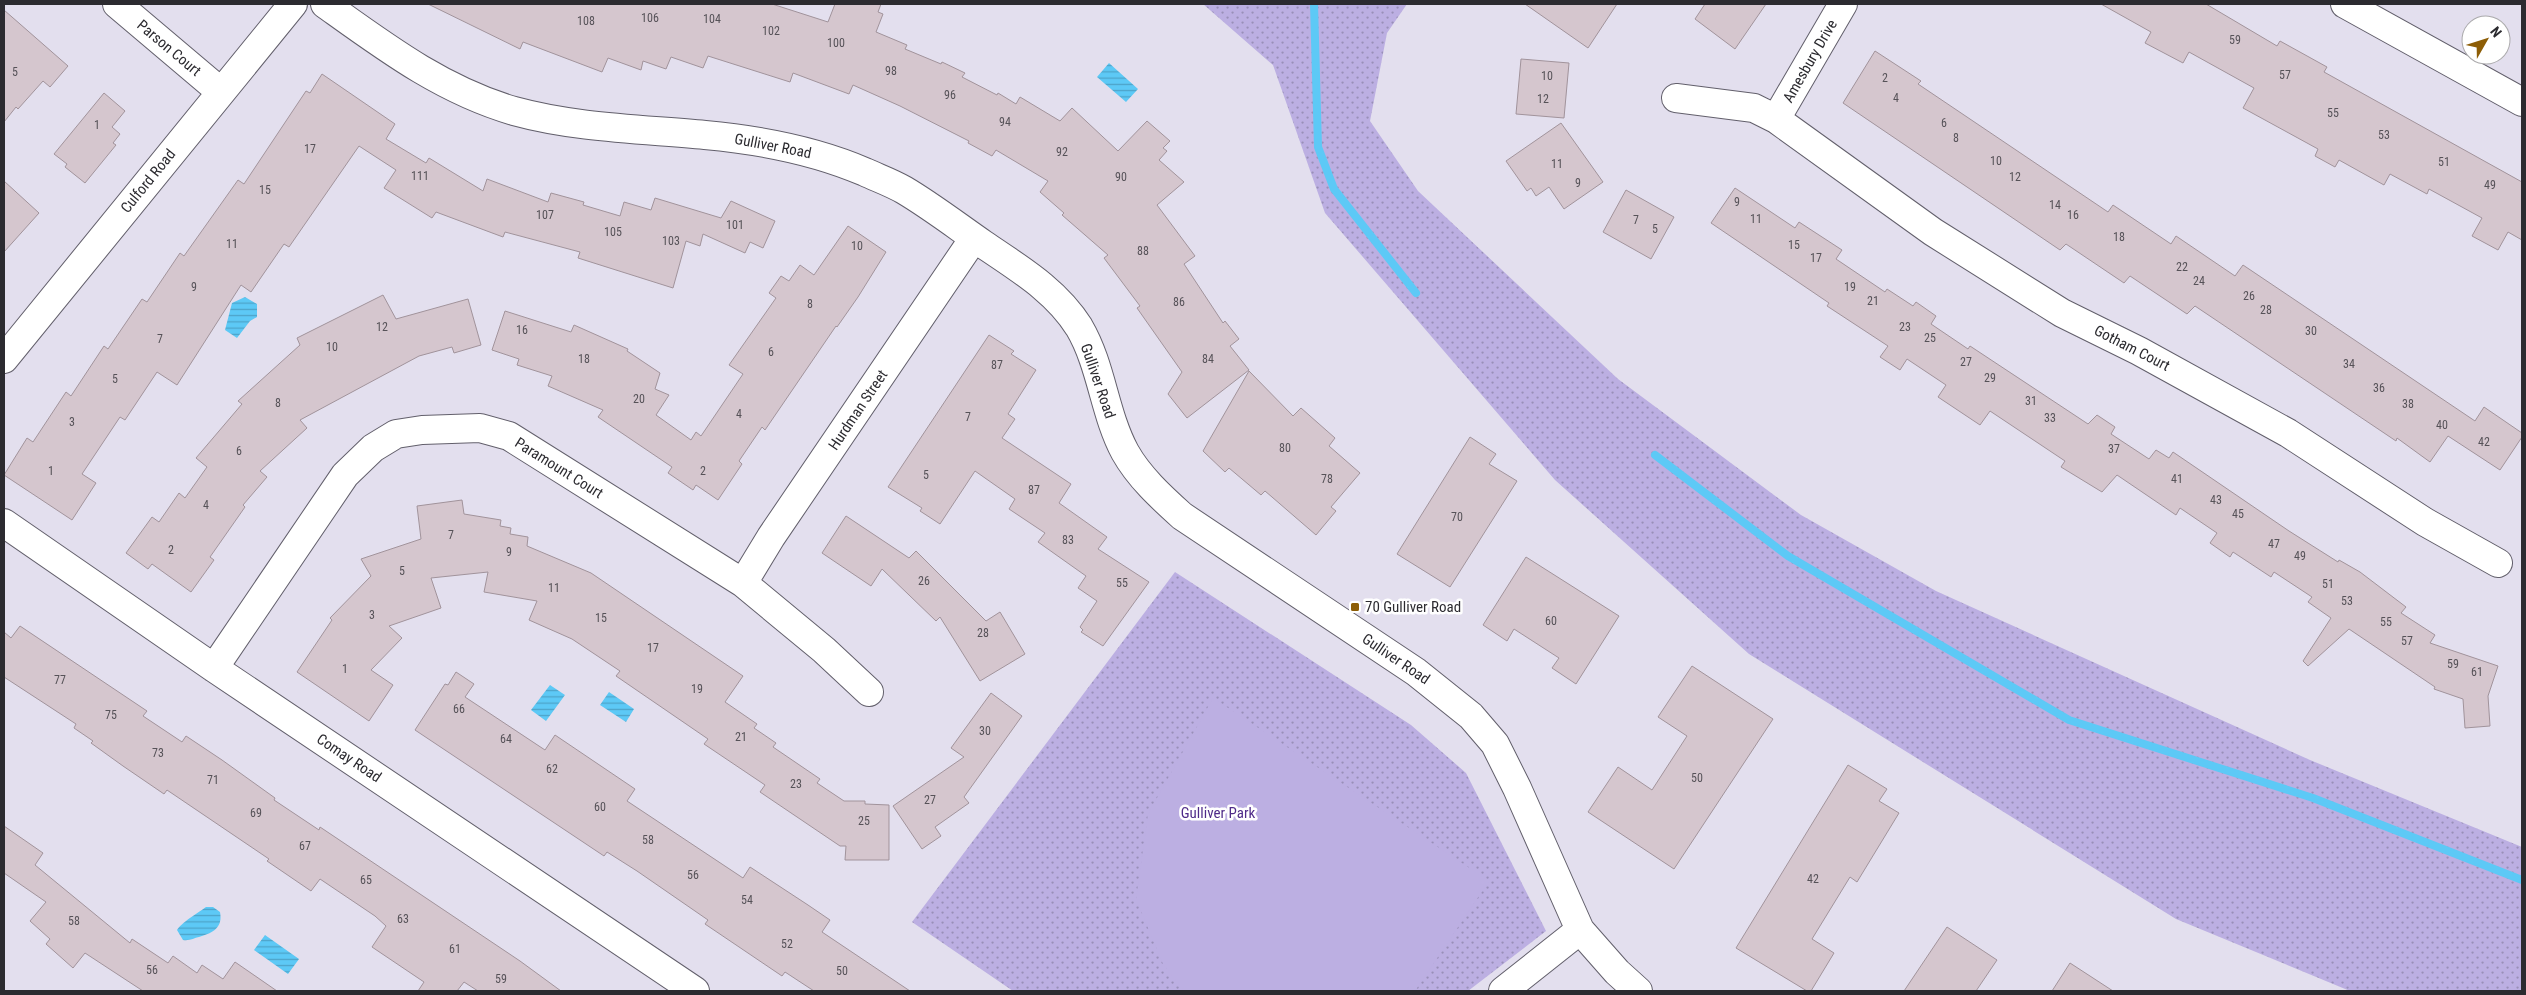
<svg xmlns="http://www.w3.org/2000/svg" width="2526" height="995" font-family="'Roboto Condensed',sans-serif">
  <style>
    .grass { fill: url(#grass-dots) }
    .pitch { fill: #bcafe2 }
    .water { fill: url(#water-rules) }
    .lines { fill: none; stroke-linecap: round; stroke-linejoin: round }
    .stream { stroke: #5dc9f6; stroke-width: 8 }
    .building { fill: #d5c6ce; stroke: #a1939b }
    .minor-casing { stroke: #625f6b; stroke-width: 30 }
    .minor { stroke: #fff; stroke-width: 28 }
    .poi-dot { fill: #8d5d06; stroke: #fff; stroke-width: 2 }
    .labels { text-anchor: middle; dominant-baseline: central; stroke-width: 5; stroke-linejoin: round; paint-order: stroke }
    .number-label { font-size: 12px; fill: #565258 }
    .street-label { font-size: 15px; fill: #2c2b30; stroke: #fff }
    .poi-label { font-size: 15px; fill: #2c2b30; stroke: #fff; text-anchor: start }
    .park-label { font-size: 15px; fill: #4f2b89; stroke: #fff }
  </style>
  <defs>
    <pattern id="grass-dots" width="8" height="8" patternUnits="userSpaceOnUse" patternTransform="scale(1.25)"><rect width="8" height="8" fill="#bcafe2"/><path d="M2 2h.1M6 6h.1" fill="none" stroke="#998fb8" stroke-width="1.8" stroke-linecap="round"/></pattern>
    <pattern id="water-rules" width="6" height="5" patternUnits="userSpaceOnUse" patternTransform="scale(1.25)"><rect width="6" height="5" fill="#5dc9f6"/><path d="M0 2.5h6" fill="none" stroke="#4da3c8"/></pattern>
  </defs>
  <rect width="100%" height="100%" fill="#e3dfee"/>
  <path class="grass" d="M 1203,4 L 1407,4 L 1387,33 L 1370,121 L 1418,191 L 1618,379 L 1801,515 L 1936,591 L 2310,760 L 2522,847 L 2522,991 L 2350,991 L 2176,919 L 1749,654 L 1555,480 L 1325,213 L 1273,65 Z
    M 1175,572 L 1411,725 L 1466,773 L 1546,931 L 1468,991 L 1013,991 L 912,922 Z"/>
  <path class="pitch" d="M 1213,698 L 1489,881 L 1415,991 L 1184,991 L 1163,964 L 1136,899 L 1148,814 Z"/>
  <path class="water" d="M 1109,63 L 1138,89 L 1126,102 L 1097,77 Z
    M 245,297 L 257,304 L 257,317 L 250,321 L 237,338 L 225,330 L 232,303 Z
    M 550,685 L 565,695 L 546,721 L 531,710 Z
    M 609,692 L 634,709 L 626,722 L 600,705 Z
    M 206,907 L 213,907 L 220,912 C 223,928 213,933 199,937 C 194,938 190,941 183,940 L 177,930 C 181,923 199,912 206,907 Z
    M 265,935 L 299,959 L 288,974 L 254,950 Z"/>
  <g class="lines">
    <path class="stream" d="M 1314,4 L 1318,147 L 1334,189 L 1416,293
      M 1655,455 L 1788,556 L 2069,720 L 2313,798 L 2522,880"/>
  </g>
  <path class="building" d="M 428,4 L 772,4 L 828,22 L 835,4 L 881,4 L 878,12 L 883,14 L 876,32 L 907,45 L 905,49 L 941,64 L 942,62 L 965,73 L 962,77 L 997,95 L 998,93 L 1016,104 L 1020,97 L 1060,121 L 1072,108 L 1118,151 L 1147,121 L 1170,141 L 1163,148 L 1167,151 L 1159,160 L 1184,182 L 1157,205 L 1195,256 L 1184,264 L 1223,323 L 1225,321 L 1239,339 L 1230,346 L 1249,370 L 1187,418 L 1168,394 L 1182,372 L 1137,308 L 1140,306 L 1104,258 L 1108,255 L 1062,215 L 1064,213 L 1040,192 L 1048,181 L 996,150 L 992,156 L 968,143 L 969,141 L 900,106 L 853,85 L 849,94 L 793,73 L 790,82 L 708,56 L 703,68 L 671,57 L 666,69 L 643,61 L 641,70 L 608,58 L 602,72 L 523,42 L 520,49 Z
    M 1525,4 L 1617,4 L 1588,48 Z
    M 1705,4 L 1766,4 L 1735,49 L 1695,19 Z
    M 2101,4 L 2206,4 L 2277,46 L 2280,41 L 2327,67 L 2324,72 L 2522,182 L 2522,240 L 2508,232 L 2498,250 L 2472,236 L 2482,218 L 2429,189 L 2427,194 L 2390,174 L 2384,185 L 2339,160 L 2335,167 L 2315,156 L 2318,149 L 2243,108 L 2254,88 L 2189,52 L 2183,63 L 2145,43 L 2151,32 Z
    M 4,10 L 68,66 L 50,87 L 43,81 L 18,109 L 16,107 L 4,122 Z
    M 1875,51 L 1921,81 L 1918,84 L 2108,212 L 2113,205 L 2171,244 L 2176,236 L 2235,276 L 2243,265 L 2475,421 L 2484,407 L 2522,433 L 2522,437 L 2500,470 L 2448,436 L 2430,462 L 2397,438 L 2396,441 L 2195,306 L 2187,314 L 2130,276 L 2124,283 L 2066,244 L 2060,250 L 1843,103 Z
    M 1521,59 L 1569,63 L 1564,118 L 1516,114 Z
    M 322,74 L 395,124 L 386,139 L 426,163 L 429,158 L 483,191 L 487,179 L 548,202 L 551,193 L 584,202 L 583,205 L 620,216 L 624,202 L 651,210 L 655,198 L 721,218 L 731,201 L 775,221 L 763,248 L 750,242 L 745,253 L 703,234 L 700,246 L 686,241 L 673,288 L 578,258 L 580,252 L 505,232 L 503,237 L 436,212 L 432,218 L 384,188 L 396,170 L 359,146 L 289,247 L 284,244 L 251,292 L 241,285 L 177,385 L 157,372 L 125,420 L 120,417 L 82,474 L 96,483 L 72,520 L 4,475 L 27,438 L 33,442 L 66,392 L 71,396 L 104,346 L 108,349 L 142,299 L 147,302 L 180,253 L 184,256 L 238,180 L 244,184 L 306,91 L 310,93 Z
    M 104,93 L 125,111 L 112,127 L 120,134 L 113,143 L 116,145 L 85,183 L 65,167 L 67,164 L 54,154 Z
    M 1561,123 L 1603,182 L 1564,209 L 1549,187 L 1536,196 L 1531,188 L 1527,191 L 1506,161 Z
    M 4,181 L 39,213 L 4,252 Z
    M 1735,188 L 1795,228 L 1799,222 L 1842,250 L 1836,259 L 1885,292 L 1887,289 L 1913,306 L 1916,302 L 1936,316 L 1931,324 L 1968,349 L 1970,346 L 2088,424 L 2097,415 L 2115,427 L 2111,434 L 2149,459 L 2156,450 L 2169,458 L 2173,452 L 2289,531 L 2338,562 L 2339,560 L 2360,572 L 2406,607 L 2401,613 L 2435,635 L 2430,643 L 2498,666 L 2488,696 L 2490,726 L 2465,728 L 2463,699 L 2434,689 L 2435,687 L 2349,629 L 2308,666 L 2303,661 L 2331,618 L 2308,602 L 2312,597 L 2274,572 L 2271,577 L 2233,552 L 2230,557 L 2210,543 L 2217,533 L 2180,508 L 2176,515 L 2117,475 L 2102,492 L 2061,467 L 2065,461 L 1990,411 L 1980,425 L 1938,397 L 1946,385 L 1907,359 L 1900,370 L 1880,357 L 1888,346 L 1827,306 L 1829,303 L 1711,223 Z
    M 1626,190 L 1674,217 L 1651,259 L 1603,232 Z
    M 848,226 L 886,252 L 858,297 L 837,327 L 836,326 L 765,430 L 762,427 L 739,461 L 742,464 L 718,500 L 696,485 L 693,490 L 668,473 L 672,467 L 598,417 L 603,410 L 548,386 L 552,376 L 517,365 L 519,359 L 492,350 L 505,311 L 571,332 L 574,325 L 628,349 L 627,351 L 660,373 L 655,389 L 669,395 L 656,415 L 691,440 L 696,432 L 701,436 L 743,374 L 729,365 L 776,298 L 769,293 L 781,276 L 789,281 L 800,265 L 814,275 Z
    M 383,295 L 396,319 L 468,299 L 481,345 L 454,353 L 452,347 L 419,356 L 300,420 L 307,428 L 260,471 L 267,477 L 243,505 L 245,507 L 210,557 L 214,560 L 191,592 L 152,564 L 148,569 L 126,553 L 152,517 L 159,522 L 179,493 L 185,498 L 207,467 L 196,458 L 242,404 L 238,401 L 300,345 L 297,338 Z
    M 989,335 L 1014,351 L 1011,354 L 1036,370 L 1008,414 L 1015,419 L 1002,438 L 1071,484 L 1059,503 L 1107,537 L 1098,549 L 1149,582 L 1103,646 L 1081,632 L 1083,630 L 1080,627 L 1097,601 L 1078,588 L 1086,576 L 1038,542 L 1045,533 L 1009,509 L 1015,499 L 975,471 L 940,524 L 920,511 L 922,508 L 888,487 Z
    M 1249,371 L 1293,416 L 1301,408 L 1335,438 L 1329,446 L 1360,473 L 1331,507 L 1336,511 L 1316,535 L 1265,491 L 1261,495 L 1229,468 L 1225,472 L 1203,451 Z
    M 1470,437 L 1496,454 L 1489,464 L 1517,481 L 1450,587 L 1397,554 Z
    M 462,500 L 464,514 L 501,520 L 500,526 L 511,528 L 510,534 L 528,537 L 527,546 L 591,573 L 743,676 L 725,702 L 757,724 L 754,728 L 776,743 L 773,747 L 820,779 L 817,783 L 844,801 L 865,801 L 865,804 L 889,805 L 889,860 L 845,860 L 846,846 L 840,846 L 760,792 L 765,785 L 704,744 L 708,739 L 616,676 L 620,671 L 572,639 L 529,620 L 537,601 L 484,592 L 488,572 L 431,578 L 441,608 L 389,626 L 402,638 L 371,670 L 393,685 L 369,721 L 297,672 L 332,620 L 330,618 L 371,576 L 361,559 L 421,539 L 417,506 Z
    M 846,516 L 909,558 L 916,551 L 986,621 L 1000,612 L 1025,654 L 980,681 L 940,617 L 936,621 L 882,569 L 871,586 L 822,553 Z
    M 1526,557 L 1619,616 L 1576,684 L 1552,668 L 1559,658 L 1514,629 L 1507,641 L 1483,625 Z
    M 20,626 L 147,711 L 143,716 L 182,742 L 186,736 L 222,760 L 275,798 L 274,800 L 319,830 L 320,827 L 520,961 L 561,991 L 478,991 L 464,982 L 457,991 L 418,991 L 424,982 L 372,947 L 386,926 L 375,916 L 320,879 L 311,891 L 267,861 L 269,859 L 167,790 L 164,794 L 123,766 L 91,743 L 93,741 L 74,728 L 76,724 L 4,677 L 4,632 L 11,638 Z
    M 1692,666 L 1773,719 L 1674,869 L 1588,812 L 1618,767 L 1652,790 L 1687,736 L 1658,717 Z
    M 456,672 L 474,684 L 465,697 L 545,750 L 555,735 L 635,789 L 627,801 L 743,878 L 750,867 L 808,905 L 830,920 L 822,932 L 910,991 L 814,991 L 785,972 L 782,976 L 705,924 L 708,920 L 637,871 L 607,852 L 604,856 L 415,730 L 445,684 L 448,685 Z
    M 991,693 L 1022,716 L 964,797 L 969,803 L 935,827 L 941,836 L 922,849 L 893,806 L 964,757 L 951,748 Z
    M 1848,765 L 1887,789 L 1879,801 L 1899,813 L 1857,882 L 1850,877 L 1812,939 L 1834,953 L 1811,991 L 1807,991 L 1736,948 Z
    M 4,826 L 43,853 L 35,865 L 130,943 L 132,939 L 168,963 L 173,956 L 197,973 L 202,965 L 223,979 L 235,962 L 277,991 L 143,991 L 85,953 L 73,968 L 46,944 L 50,939 L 30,921 L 46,902 L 4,873 Z
    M 1947,927 L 1997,960 L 1976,991 L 1904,991 Z
    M 2070,963 L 2113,991 L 2052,991 Z"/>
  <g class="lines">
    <defs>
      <path id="minor" d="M 117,4 L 221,92
        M 325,4 C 385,47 442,90 514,111 C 576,128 641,129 705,135 C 760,140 814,150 865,172 C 878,178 892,183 904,190 C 931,206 957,226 983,244 C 1018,268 1056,290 1079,327 C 1102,366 1104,413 1125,452 C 1139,477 1161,497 1182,516 L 1416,672 L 1471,716 L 1495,744 L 1517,788 L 1580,930 L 1617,972 L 1638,991
        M 2345,4 L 2522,102
        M 1676,98 L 1754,108 L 1776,119 L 1933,232 L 2062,313 L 2139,351 L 2288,433 L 2425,522 L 2498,563
        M 1776,119 L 1843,4
        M 4,359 L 293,4
        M 4,523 L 214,668 L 695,991
        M 743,583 L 771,537 L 974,238
        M 214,668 L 345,475 L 373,448 L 396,434 L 422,430 L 480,428 L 509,436 L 743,583 L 824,650 L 869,692
        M 1503,991 L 1580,930"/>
    </defs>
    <use href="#minor" class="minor-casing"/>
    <use href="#minor" class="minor"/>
  </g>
  <rect class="poi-dot" x="1350" y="602" width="10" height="10" rx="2.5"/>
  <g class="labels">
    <g class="number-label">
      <text x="650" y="18">106</text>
      <text x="712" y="19">104</text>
      <text x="586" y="21">108</text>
      <text x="771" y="31">102</text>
      <text x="2235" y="40">59</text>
      <text x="836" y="43">100</text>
      <text x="891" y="71">98</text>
      <text x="15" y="72">5</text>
      <text x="2285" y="75">57</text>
      <text x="1547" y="76">10</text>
      <text x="1885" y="78">2</text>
      <text x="950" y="95">96</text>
      <text x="1896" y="98">4</text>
      <text x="1543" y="99">12</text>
      <text x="2333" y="113">55</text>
      <text x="1005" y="122">94</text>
      <text x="1944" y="123">6</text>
      <text x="97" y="125">1</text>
      <text x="2384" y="135">53</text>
      <text x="1956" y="138">8</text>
      <text x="310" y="149">17</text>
      <text x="1062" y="152">92</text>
      <text x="1996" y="161">10</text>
      <text x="2444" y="162">51</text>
      <text x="1557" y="164">11</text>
      <text x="420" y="176">111</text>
      <text x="1121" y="177">90</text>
      <text x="2015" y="177">12</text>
      <text x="1578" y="183">9</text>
      <text x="2490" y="185">49</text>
      <text x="265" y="190">15</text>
      <text x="1737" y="202">9</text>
      <text x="2055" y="205">14</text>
      <text x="545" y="215">107</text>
      <text x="2073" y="215">16</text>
      <text x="1756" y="219">11</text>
      <text x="1636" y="220">7</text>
      <text x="735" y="225">101</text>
      <text x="1655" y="229">5</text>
      <text x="613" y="232">105</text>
      <text x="2119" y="237">18</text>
      <text x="671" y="241">103</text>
      <text x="232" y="244">11</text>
      <text x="1794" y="245">15</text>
      <text x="857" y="246">10</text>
      <text x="1143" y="251">88</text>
      <text x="1816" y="258">17</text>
      <text x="2182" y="267">22</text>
      <text x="2199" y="281">24</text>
      <text x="194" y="287">9</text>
      <text x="1850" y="287">19</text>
      <text x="2249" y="296">26</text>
      <text x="1873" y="301">21</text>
      <text x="1179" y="302">86</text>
      <text x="810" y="304">8</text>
      <text x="2266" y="310">28</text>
      <text x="382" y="327">12</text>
      <text x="1905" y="327">23</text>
      <text x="522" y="330">16</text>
      <text x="2311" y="331">30</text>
      <text x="1930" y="338">25</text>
      <text x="160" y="339">7</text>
      <text x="332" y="347">10</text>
      <text x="771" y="352">6</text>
      <text x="584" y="359">18</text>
      <text x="1208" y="359">84</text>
      <text x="1966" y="362">27</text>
      <text x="2349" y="364">34</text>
      <text x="997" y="365">87</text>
      <text x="1990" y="378">29</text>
      <text x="115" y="379">5</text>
      <text x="2379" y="388">36</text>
      <text x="639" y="399">20</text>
      <text x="2031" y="401">31</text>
      <text x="278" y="403">8</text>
      <text x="2408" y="404">38</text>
      <text x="739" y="414">4</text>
      <text x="968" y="417">7</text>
      <text x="2050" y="418">33</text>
      <text x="72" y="422">3</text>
      <text x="2442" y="425">40</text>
      <text x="2484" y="442">42</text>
      <text x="1285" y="448">80</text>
      <text x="2114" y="449">37</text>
      <text x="239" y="451">6</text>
      <text x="51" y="471">1</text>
      <text x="703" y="471">2</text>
      <text x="926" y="475">5</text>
      <text x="1327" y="479">78</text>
      <text x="2177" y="479">41</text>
      <text x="1034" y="490">87</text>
      <text x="2216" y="500">43</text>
      <text x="206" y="505">4</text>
      <text x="2238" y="514">45</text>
      <text x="1457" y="517">70</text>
      <text x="451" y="535">7</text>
      <text x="1068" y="540">83</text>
      <text x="2274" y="544">47</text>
      <text x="171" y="550">2</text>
      <text x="509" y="552">9</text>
      <text x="2300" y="556">49</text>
      <text x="402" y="571">5</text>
      <text x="924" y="581">26</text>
      <text x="1122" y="583">55</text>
      <text x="2328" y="584">51</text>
      <text x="554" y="588">11</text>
      <text x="2347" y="601">53</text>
      <text x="372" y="615">3</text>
      <text x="601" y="618">15</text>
      <text x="1551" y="621">60</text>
      <text x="2386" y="622">55</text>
      <text x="983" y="633">28</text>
      <text x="2407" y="641">57</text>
      <text x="653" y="648">17</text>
      <text x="2453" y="664">59</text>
      <text x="345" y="669">1</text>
      <text x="2477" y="672">61</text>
      <text x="60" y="680">77</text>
      <text x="697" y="689">19</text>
      <text x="459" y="709">66</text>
      <text x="111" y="715">75</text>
      <text x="985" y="731">30</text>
      <text x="741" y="737">21</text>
      <text x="506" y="739">64</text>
      <text x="158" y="753">73</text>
      <text x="552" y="769">62</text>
      <text x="1697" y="778">50</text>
      <text x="213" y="780">71</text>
      <text x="796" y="784">23</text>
      <text x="930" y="800">27</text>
      <text x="600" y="807">60</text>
      <text x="256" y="813">69</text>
      <text x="864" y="821">25</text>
      <text x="648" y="840">58</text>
      <text x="305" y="846">67</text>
      <text x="693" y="875">56</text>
      <text x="1813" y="879">42</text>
      <text x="366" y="880">65</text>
      <text x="747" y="900">54</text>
      <text x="403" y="919">63</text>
      <text x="74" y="921">58</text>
      <text x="787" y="944">52</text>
      <text x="455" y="949">61</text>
      <text x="152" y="970">56</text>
      <text x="842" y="971">50</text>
      <text x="501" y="979">59</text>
    </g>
    <g class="street-label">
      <text transform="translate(169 48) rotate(40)">Parson Court</text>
      <text transform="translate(1810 61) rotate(-60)">Amesbury Drive</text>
      <text transform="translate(773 146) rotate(11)">Gulliver Road</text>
      <text transform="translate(148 181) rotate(-51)">Culford Road</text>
      <text transform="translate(2132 348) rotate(27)">Gotham Court</text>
      <text transform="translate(1098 381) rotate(71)">Gulliver Road</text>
      <text transform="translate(858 410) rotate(-56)">Hurdman Street</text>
      <text transform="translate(559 468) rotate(32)">Paramount Court</text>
      <text transform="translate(1396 659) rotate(34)">Gulliver Road</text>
      <text transform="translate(349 758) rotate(34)">Comay Road</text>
    </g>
    <g class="poi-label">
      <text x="1365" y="607">70 Gulliver Road</text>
    </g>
    <g class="park-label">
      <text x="1218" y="813">Gulliver Park</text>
    </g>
  </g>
  <rect width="2526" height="995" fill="none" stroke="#2c2b30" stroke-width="10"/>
  <g transform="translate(2486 40) rotate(51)"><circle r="24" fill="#ffffff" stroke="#abaaac"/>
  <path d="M0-4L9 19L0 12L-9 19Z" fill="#8d5d06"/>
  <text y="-8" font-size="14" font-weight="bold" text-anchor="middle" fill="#2c2b30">N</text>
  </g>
</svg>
